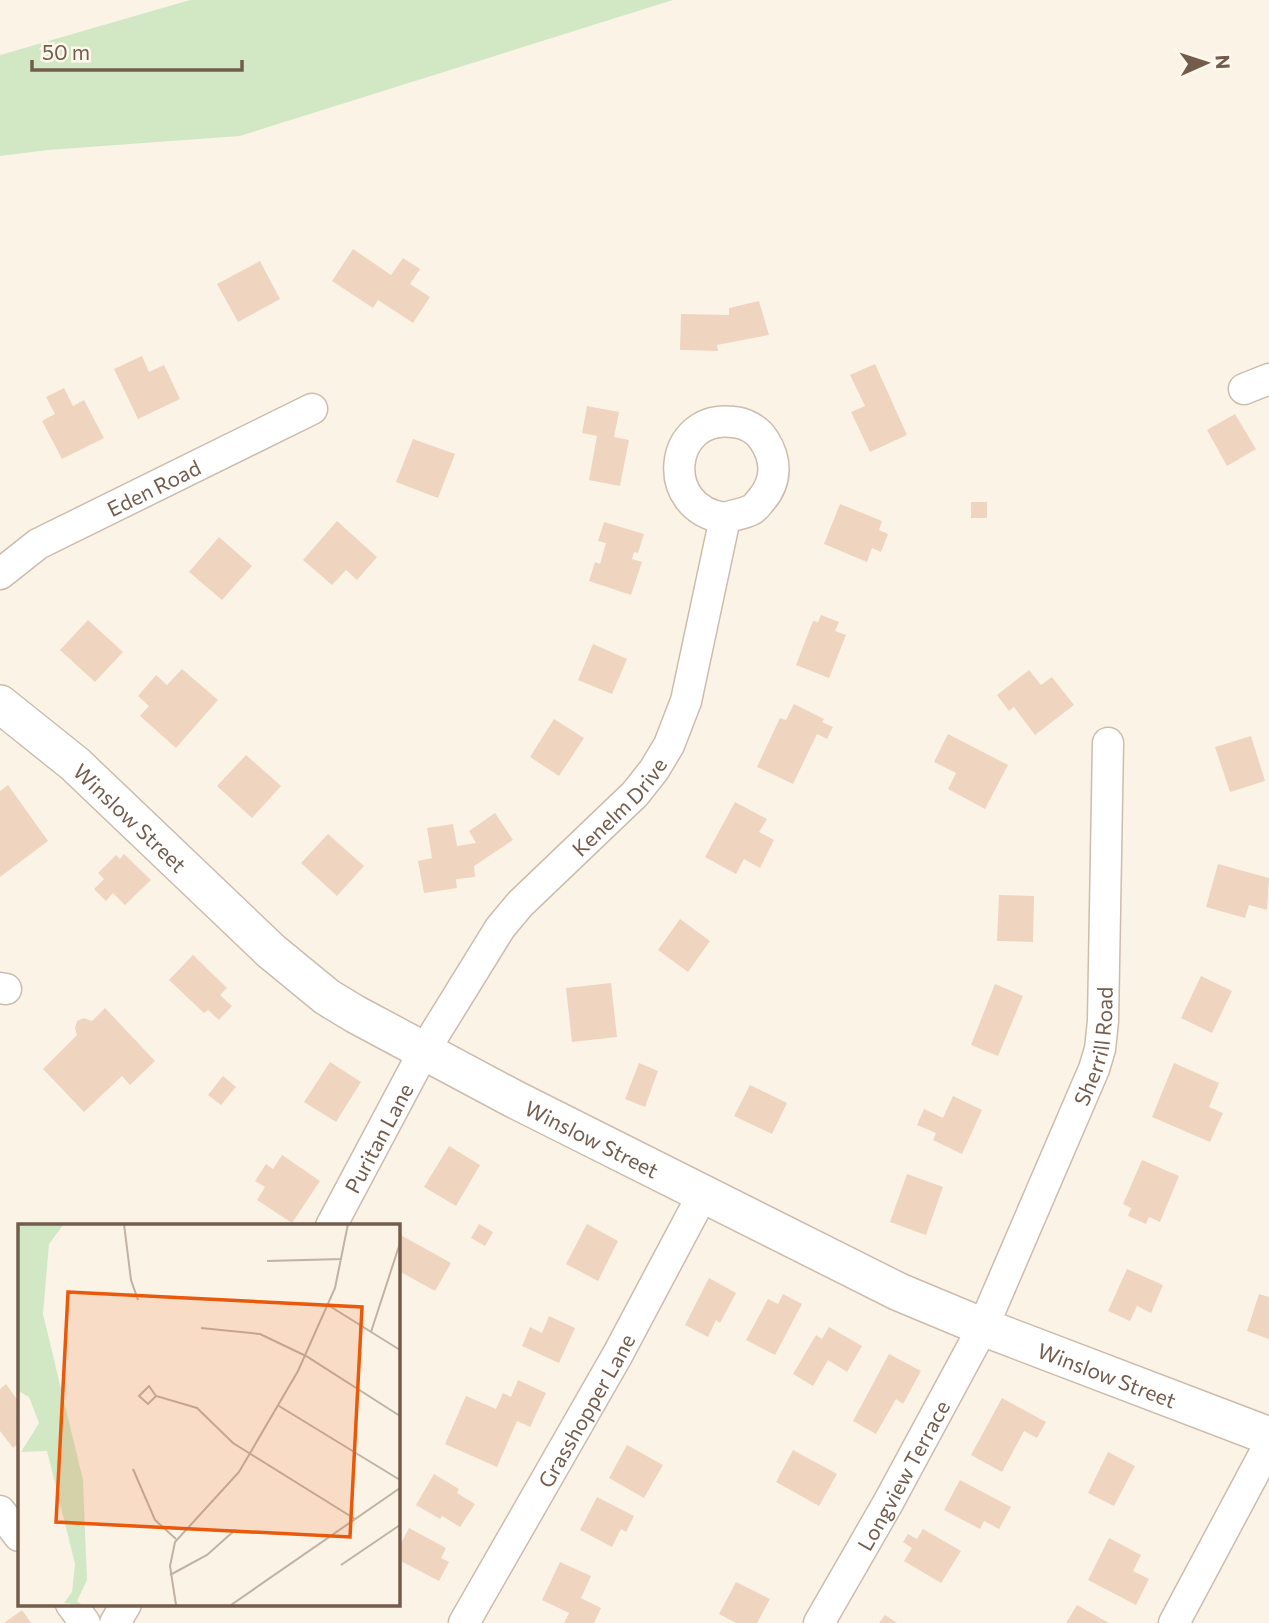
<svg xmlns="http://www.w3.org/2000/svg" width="1269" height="1623" font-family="Commissioner,sans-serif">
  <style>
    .green { fill: #d2e8c5 }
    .building { fill: #efd4bf }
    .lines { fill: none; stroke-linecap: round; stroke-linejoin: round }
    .minor-casing { stroke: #ccbcad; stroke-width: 33 }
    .tertiary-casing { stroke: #ccbcad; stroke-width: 40 }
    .minor { stroke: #fff; stroke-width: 30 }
    .tertiary { stroke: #fff; stroke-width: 37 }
    .labels { text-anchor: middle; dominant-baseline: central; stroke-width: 7; stroke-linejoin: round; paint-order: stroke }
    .street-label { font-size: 21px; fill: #735c4c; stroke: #fef8ec }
    .inset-road { fill: none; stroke: #c1b2a3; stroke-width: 2 }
    .view { fill: #e8590c; fill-opacity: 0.15; stroke: #e8590c; stroke-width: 3.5 }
    .inset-edge { fill: none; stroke: #735c4c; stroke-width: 3.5 }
  </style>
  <rect width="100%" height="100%" fill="#fbf4e6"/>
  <path class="green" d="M 190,0 L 673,0 L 240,136 L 48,150 L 0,156 L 0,55 Z"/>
  <path class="building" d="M 353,249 L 391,275 L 403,258 L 420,269 L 410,284 L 430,297 L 413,323 L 378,300 L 373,308 L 332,281 Z
    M 260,261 L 280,299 L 238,322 L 217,284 Z
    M 759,301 L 769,335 L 717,345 L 718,351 L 680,350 L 681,314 L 729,315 L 729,308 Z
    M 142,356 L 149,372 L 164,365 L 180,399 L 138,419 L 114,369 Z
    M 875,364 L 907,435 L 870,452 L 851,412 L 865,406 L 850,375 Z
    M 64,388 L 73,406 L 84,400 L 104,438 L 62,459 L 42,421 L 55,414 L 46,397 Z
    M 587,406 L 619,412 L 614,437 L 629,440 L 620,486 L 589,480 L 597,436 L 582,433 Z
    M 1235,414 L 1256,449 L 1227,466 L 1207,430 Z
    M 413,439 L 455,454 L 438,498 L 396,482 Z
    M 971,502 L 987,502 L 987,518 L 971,518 Z
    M 840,504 L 882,521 L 879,530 L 888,534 L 881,552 L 872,548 L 867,562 L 824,544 Z
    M 337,521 L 377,557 L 357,580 L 346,570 L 332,585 L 303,560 Z
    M 604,522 L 644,534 L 638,553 L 634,552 L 632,559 L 642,562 L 631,595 L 589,581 L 595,562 L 600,564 L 606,543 L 598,541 Z
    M 219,537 L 252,566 L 222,600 L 189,572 Z
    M 821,615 L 839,622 L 835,631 L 846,635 L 829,678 L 796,665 L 813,621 L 818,622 Z
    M 88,620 L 123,652 L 95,682 L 60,650 Z
    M 593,644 L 627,659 L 612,694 L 578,680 Z
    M 182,669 L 218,700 L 176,748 L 140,716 L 149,706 L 138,696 L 156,675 L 167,685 Z
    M 1029,670 L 1041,685 L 1052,677 L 1074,705 L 1035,735 L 1014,707 L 1009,711 L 997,695 Z
    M 794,704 L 824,719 L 822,722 L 833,727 L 827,739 L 817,734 L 793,784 L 757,767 L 780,718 L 786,720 Z
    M 554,719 L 584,738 L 559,776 L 530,757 Z
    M 948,734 L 1008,765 L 985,809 L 948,789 L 956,773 L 934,762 Z
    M 1251,736 L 1265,781 L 1230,792 L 1215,747 Z
    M 246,755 L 281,786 L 252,818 L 217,786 Z
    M 8,785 L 48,841 L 0,877 L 0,791 Z
    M 735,802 L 767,819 L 759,832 L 774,840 L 760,868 L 744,859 L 736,874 L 705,857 Z
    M 495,813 L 513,840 L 474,866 L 475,877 L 456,879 L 457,888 L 424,893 L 418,861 L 432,858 L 427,828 L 453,824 L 457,846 L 476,843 L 469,831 Z
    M 328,834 L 364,866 L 337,896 L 301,863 Z
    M 124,854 L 151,880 L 125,905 L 113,893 L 106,901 L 94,889 L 104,879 L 98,873 L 116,855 L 120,859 Z
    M 1218,864 L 1269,878 L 1267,910 L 1249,905 L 1245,918 L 1206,907 Z
    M 999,895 L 1034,896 L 1033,942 L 997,941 Z
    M 680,919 L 710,941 L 688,972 L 658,950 Z
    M 193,955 L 227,988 L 220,995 L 232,1006 L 219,1020 L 208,1010 L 204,1013 L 169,980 Z
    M 1201,976 L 1232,991 L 1212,1033 L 1181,1018 Z
    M 611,983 L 617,1037 L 572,1042 L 566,988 Z
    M 995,984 L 1023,996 L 998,1056 L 971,1045 Z
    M 105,1008 L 155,1061 L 130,1085 L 122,1076 L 84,1112 L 43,1069 L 77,1035 L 75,1028 L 77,1021 L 84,1018 L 92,1021 Z
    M 330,1062 L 361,1082 L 336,1122 L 304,1102 Z
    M 639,1063 L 658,1071 L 645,1107 L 625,1099 Z
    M 1174,1063 L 1219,1083 L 1209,1107 L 1223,1113 L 1210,1142 L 1152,1117 Z
    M 223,1076 L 236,1087 L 221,1105 L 208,1095 Z
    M 750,1085 L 787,1103 L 772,1134 L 734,1116 Z
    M 953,1096 L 982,1110 L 962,1154 L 933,1140 L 936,1133 L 917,1125 L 924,1109 L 943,1118 Z
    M 449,1146 L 480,1165 L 456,1206 L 424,1187 Z
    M 282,1155 L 320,1181 L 292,1223 L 257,1200 L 265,1187 L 255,1181 L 266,1164 L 273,1169 Z
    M 1142,1160 L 1179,1176 L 1160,1222 L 1149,1217 L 1146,1224 L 1128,1216 L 1131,1208 L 1123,1204 Z
    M 907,1174 L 943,1187 L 926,1235 L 890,1222 Z
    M 479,1224 L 493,1232 L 485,1246 L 471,1238 Z
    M 587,1224 L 618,1241 L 598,1281 L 566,1264 Z
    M 397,1233 L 451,1263 L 435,1291 L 397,1270 Z
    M 1127,1269 L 1163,1285 L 1151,1313 L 1137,1306 L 1130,1321 L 1108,1311 Z
    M 709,1278 L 736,1293 L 720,1323 L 716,1320 L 708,1337 L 685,1325 Z
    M 783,1294 L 802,1304 L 775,1355 L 746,1340 L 768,1299 L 778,1304 Z
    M 1259,1294 L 1269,1297 L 1269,1339 L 1247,1331 Z
    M 549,1316 L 575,1328 L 559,1363 L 522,1346 L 530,1327 L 542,1333 Z
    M 829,1327 L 862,1346 L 847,1372 L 828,1360 L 813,1386 L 793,1374 L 816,1335 L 822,1339 Z
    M 889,1354 L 921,1371 L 903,1404 L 896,1399 L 876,1434 L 853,1421 Z
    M 518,1380 L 546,1393 L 530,1427 L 517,1421 L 497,1467 L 445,1444 L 466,1396 L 496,1409 L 503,1393 L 511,1397 Z
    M 6,1384 L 19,1402 L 19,1443 L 13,1448 L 0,1431 L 0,1389 Z
    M 1002,1398 L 1046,1422 L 1037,1438 L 1024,1431 L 1002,1472 L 971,1455 Z
    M 627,1445 L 663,1465 L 644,1498 L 609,1478 Z
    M 793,1450 L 837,1474 L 819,1506 L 776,1482 Z
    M 1108,1452 L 1135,1466 L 1114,1506 L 1088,1493 Z
    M 434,1474 L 459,1489 L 457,1493 L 475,1504 L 460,1527 L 442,1516 L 440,1519 L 416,1505 Z
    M 960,1480 L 1011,1507 L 999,1529 L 984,1521 L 980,1529 L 944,1510 Z
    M 597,1497 L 634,1516 L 626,1532 L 621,1529 L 612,1547 L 580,1530 Z
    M 409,1528 L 446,1548 L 441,1558 L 449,1562 L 439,1581 L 397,1559 L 397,1551 Z
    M 923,1529 L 961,1551 L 941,1583 L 904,1561 L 912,1548 L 903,1542 L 908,1534 L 917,1539 Z
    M 1109,1538 L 1141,1555 L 1133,1571 L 1149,1579 L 1136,1605 L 1088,1580 Z
    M 560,1562 L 591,1576 L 581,1598 L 601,1608 L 594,1623 L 564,1623 L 569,1613 L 542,1600 Z
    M 736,1582 L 770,1599 L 757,1623 L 736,1623 L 719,1614 Z
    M 1077,1605 L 1109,1623 L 1066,1623 Z
    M 22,1610 L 31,1623 L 4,1623 Z
    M 885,1615 L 897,1623 L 879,1623 Z"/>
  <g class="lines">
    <defs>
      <g id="minor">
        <path d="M 1244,389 L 1269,379"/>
        <path id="s1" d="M 0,574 L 38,544 L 312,409"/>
        <path d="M 0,988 L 6,989"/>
        <path id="s2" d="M 331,1226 L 424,1051 L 500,928 L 520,904 L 635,794 L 654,770 L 669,745 L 686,701 L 725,518 C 733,515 743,514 751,510 C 756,508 758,503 762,499 C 777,481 777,460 764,440 C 757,429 745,423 733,422 C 668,414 658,509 725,518"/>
        <path d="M 0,1511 L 19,1536"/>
        <path d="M 71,1604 L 85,1623"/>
        <path d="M 115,1623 L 126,1604"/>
        <path id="s3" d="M 464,1623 L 618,1354 L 703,1194"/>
        <path id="s4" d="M 819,1623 L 888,1503 L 983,1327 L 1094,1069 L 1100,1049 L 1103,1021 L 1108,743"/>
        <path d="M 1174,1623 L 1269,1445"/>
      </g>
      <g id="tertiary">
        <path id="s5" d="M 0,704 L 75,764 L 271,951 L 327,997 L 355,1014 L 514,1099 L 899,1292 L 983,1327 L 1269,1436"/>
      </g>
    </defs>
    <use href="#minor" class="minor-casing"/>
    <use href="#tertiary" class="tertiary-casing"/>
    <use href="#minor" class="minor"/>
    <use href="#tertiary" class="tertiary"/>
  </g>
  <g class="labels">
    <g class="street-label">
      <text stroke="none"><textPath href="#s1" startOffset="177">Eden Road</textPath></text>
      <text stroke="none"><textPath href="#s2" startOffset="513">Kenelm Drive</textPath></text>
      <text stroke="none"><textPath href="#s5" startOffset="173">Winslow Street</textPath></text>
      <text stroke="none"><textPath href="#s4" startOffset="642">Sherrill Road</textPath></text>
      <text stroke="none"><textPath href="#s2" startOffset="100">Puritan Lane</textPath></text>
      <text stroke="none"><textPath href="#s5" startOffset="740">Winslow Street</textPath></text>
      <text stroke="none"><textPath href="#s5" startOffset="1307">Winslow Street</textPath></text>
      <text stroke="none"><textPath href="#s3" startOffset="245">Grasshopper Lane</textPath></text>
      <text stroke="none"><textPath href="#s4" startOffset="170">Longview Terrace</textPath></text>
    </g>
  </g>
  <g transform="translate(18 1224)">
    <rect width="382" height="382" fill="#fbf4e6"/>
    <path d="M 0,0 L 46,0 L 31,20 L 25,90 L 65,256 L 69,356 L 59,377 L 64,381 L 46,379 L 54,368 L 57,340 L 29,227 L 3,228 L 21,199 L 11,173 L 0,167 Z" fill="#d2e8c5"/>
    <path class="inset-road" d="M 106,0 L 113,56 L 120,76M 249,37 L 324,35M 310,81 L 382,126M 183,104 L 242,110 L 288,132 L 382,192M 353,108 L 382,19M 138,172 L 130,180 L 121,172 L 131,162 L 138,172 L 179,184 L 215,219 L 337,295M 261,182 L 382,256M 115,245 L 137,296 L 158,315M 323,341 L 382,301M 152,351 L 189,331 L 217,306M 158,381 L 152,342 L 157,318 L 221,248 L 280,147 L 317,64 L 330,0M 213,381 L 382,264"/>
    <path class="view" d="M 50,68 L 344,83 L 332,313 L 38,298 Z"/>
    <rect width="382" height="382" class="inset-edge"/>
  </g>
  <g transform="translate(1206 63) rotate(87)" stroke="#fef8ec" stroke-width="5" paint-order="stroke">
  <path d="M0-5L12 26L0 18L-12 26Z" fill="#735c4c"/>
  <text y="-10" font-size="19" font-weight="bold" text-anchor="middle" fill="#735c4c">N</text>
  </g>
  <path d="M32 60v10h210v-10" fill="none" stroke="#735c4c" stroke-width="3.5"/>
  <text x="42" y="60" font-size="21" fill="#735c4c" stroke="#fef8ec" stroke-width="5" paint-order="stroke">50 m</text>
</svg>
